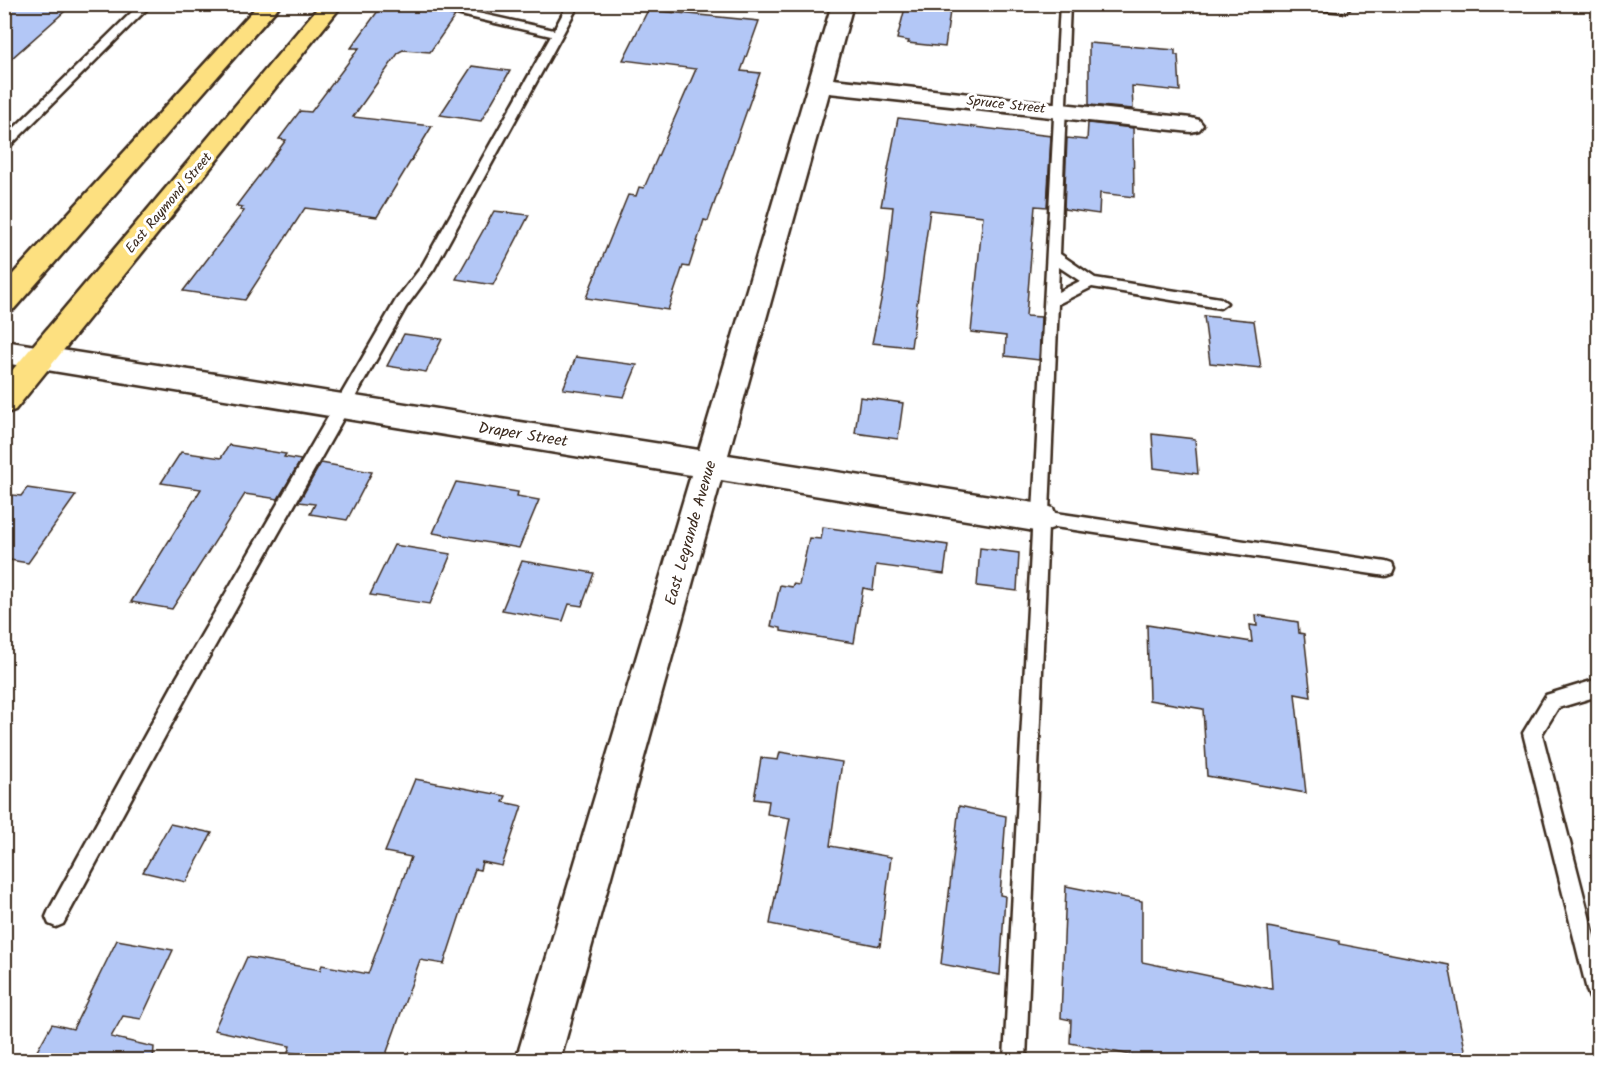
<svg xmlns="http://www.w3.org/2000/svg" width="1603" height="1065" font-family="Kalam,sans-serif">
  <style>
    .building { fill: #b3c7f6; stroke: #3b2a1e; stroke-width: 1.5 }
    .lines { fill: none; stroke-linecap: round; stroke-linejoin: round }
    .lane-casing { stroke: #3b2a1e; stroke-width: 5 }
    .street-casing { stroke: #3b2a1e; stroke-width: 5 }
    .primary-casing { stroke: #3b2a1e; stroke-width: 5 }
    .lane { fill: #fff; fill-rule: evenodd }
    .street { fill: #fff; fill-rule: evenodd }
    .primary { fill: #fde080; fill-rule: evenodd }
    .labels { text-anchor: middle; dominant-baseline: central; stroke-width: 6; stroke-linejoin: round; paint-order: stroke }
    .far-street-label { font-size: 14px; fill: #3b2a1e; stroke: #fff }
    .street-label { font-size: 16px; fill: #3b2a1e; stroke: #fff }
  </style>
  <rect width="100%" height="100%" fill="#fff"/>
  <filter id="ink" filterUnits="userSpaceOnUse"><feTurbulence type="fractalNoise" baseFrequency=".0167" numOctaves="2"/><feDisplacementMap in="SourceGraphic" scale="12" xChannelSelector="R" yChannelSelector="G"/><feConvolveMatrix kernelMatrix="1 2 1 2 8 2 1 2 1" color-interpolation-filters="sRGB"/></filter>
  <g filter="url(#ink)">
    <path class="building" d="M 4,4 L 73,4 L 4,65 Z
      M 383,4 L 411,4 L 455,16 L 430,52 L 403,50 L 399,52 L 353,117 L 432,126 L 377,217 L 305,208 L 245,300 L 183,291 L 244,211 L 240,210 L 243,207 L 236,206 L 286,140 L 279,139 L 300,111 L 311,112 L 359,48 L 351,48 Z
      M 906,4 L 951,4 L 945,47 L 908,43 L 909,41 L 897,39 Z
      M 648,10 L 759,21 L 741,71 L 760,73 L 708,221 L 704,220 L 689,267 L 683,266 L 668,310 L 586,298 L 628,195 L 636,196 L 639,187 L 644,188 L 696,69 L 623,60 Z
      M 1089,43 L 1175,50 L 1175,55 L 1178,55 L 1180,91 L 1132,86 L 1133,109 L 1089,105 Z
      M 472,66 L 510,71 L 481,121 L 440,115 Z
      M 898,118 L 1051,136 L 1047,207 L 1035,206 L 1026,316 L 1041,317 L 1039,360 L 1005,356 L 1006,336 L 971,332 L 983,216 L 930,210 L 911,347 L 872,343 L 885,281 L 893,207 L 881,206 Z
      M 1088,123 L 1133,128 L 1134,197 L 1100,193 L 1099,214 L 1064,209 L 1067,138 L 1087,140 Z
      M 494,211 L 529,215 L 493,285 L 456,279 Z
      M 1204,316 L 1254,321 L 1261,368 L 1210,363 Z
      M 404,334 L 442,339 L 426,372 L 387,366 Z
      M 576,357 L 637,365 L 624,397 L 563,389 Z
      M 860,397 L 903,403 L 898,439 L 855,433 Z
      M 1152,434 L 1195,439 L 1198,474 L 1154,468 Z
      M 229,445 L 286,454 L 284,457 L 301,460 L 278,499 L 245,494 L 172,609 L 131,602 L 201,489 L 161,483 L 181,452 L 221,458 Z
      M 321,463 L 372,472 L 347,520 L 310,514 L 315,504 L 299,502 Z
      M 456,482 L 518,492 L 517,496 L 539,500 L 519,548 L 433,533 Z
      M 27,488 L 76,495 L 28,563 L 4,559 L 4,494 L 21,496 Z
      M 823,527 L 948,545 L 944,574 L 876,565 L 873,590 L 863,588 L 854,643 L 781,631 L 781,628 L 771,626 L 780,585 L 792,587 L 793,584 L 799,585 L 809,538 L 821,539 Z
      M 394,545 L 451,554 L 430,604 L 370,595 Z
      M 980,548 L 1019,553 L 1017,591 L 977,586 Z
      M 522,561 L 594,573 L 582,606 L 569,604 L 563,621 L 502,610 Z
      M 1256,615 L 1298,622 L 1299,633 L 1304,634 L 1311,697 L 1295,694 L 1306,793 L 1207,776 L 1203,709 L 1149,700 L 1147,625 L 1252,642 L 1250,625 L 1257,626 Z
      M 780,752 L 842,762 L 830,846 L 891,857 L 880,946 L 770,924 L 790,818 L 767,814 L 769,801 L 754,799 L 761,758 L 778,760 Z
      M 415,779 L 506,796 L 503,802 L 522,806 L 502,866 L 482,862 L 480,870 L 475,869 L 444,964 L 420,960 L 384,1060 L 332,1060 L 288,1052 L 290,1046 L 214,1030 L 247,957 L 320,970 L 322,965 L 368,974 L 411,857 L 385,852 Z
      M 959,806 L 1006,816 L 1000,895 L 1005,896 L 1000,975 L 941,964 Z
      M 170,824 L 212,833 L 186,882 L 143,872 Z
      M 1066,886 L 1142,901 L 1142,962 L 1272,989 L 1268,927 L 1339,941 L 1339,944 L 1449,965 L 1467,1060 L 1156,1060 L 1070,1043 L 1071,1020 L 1061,1018 Z
      M 117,940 L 173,950 L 141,1019 L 123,1016 L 111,1037 L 154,1047 L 153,1060 L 32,1060 L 52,1024 L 73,1029 Z"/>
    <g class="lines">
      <defs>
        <path id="lane" d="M 140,4 L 152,4 L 8,148 L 4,149 L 4,138 Z
          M 413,4 L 437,4 L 554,30 L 568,4 L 579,4 L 434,269 L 406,307 L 189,692 L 63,924 L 56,927 L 49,924 L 46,917 L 49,910 L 176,679 L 396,300 L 422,266 L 551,36 Z
          M 1060,4 L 1070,4 L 1060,254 L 1095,278 L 1220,298 L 1227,303 L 1220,308 L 1092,287 L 1058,304 L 1049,512 L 1386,562 L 1392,564 L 1394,569 L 1392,574 L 1386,576 L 1048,526 L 1026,1060 L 1004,1060 ZM 1059,267 L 1080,281 L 1058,292 Z
          M 1292,4 L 1348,7 L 1349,9 L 1344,12 L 1297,7 Z
          M 1598,679 L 1598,696 L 1558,708 L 1542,734 L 1598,951 L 1598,1001 L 1590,998 L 1587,990 L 1523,733 L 1546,695 Z"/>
        <path id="street" d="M 832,4 L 853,4 L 833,79 L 1191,118 L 1199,120 L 1203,125 L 1199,130 L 1191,132 L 829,93 L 728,455 L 1041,504 L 1053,508 L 1057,518 L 1053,528 L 1041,532 L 721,480 L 560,1060 L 516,1060 L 691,475 L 4,363 L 4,341 L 699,450 Z"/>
        <path id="primary" d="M 259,4 L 281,4 L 14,309 L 4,312 L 4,284 Z
          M 321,4 L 343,4 L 15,410 L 4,414 L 4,380 Z"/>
      </defs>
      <use href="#lane" class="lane-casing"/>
      <use href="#street" class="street-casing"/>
      <use href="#primary" class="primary-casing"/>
      <use href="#lane" class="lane"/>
      <use href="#street" class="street"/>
      <use href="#primary" class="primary"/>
    </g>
  </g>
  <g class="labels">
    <g class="far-street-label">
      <text transform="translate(1006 105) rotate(6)">Spruce Street</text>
      <text transform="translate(169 203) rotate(-50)">East Raymond Street</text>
    </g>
    <g class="street-label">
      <text transform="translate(523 435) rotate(9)">Draper Street</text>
      <text transform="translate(691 533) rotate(-74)">East Legrande Avenue</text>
    </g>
  </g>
  <rect width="1603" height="1065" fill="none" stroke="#fff" stroke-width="24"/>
  <rect x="12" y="12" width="1579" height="1041" fill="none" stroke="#3b2a1e" stroke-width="2" filter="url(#ink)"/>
</svg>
